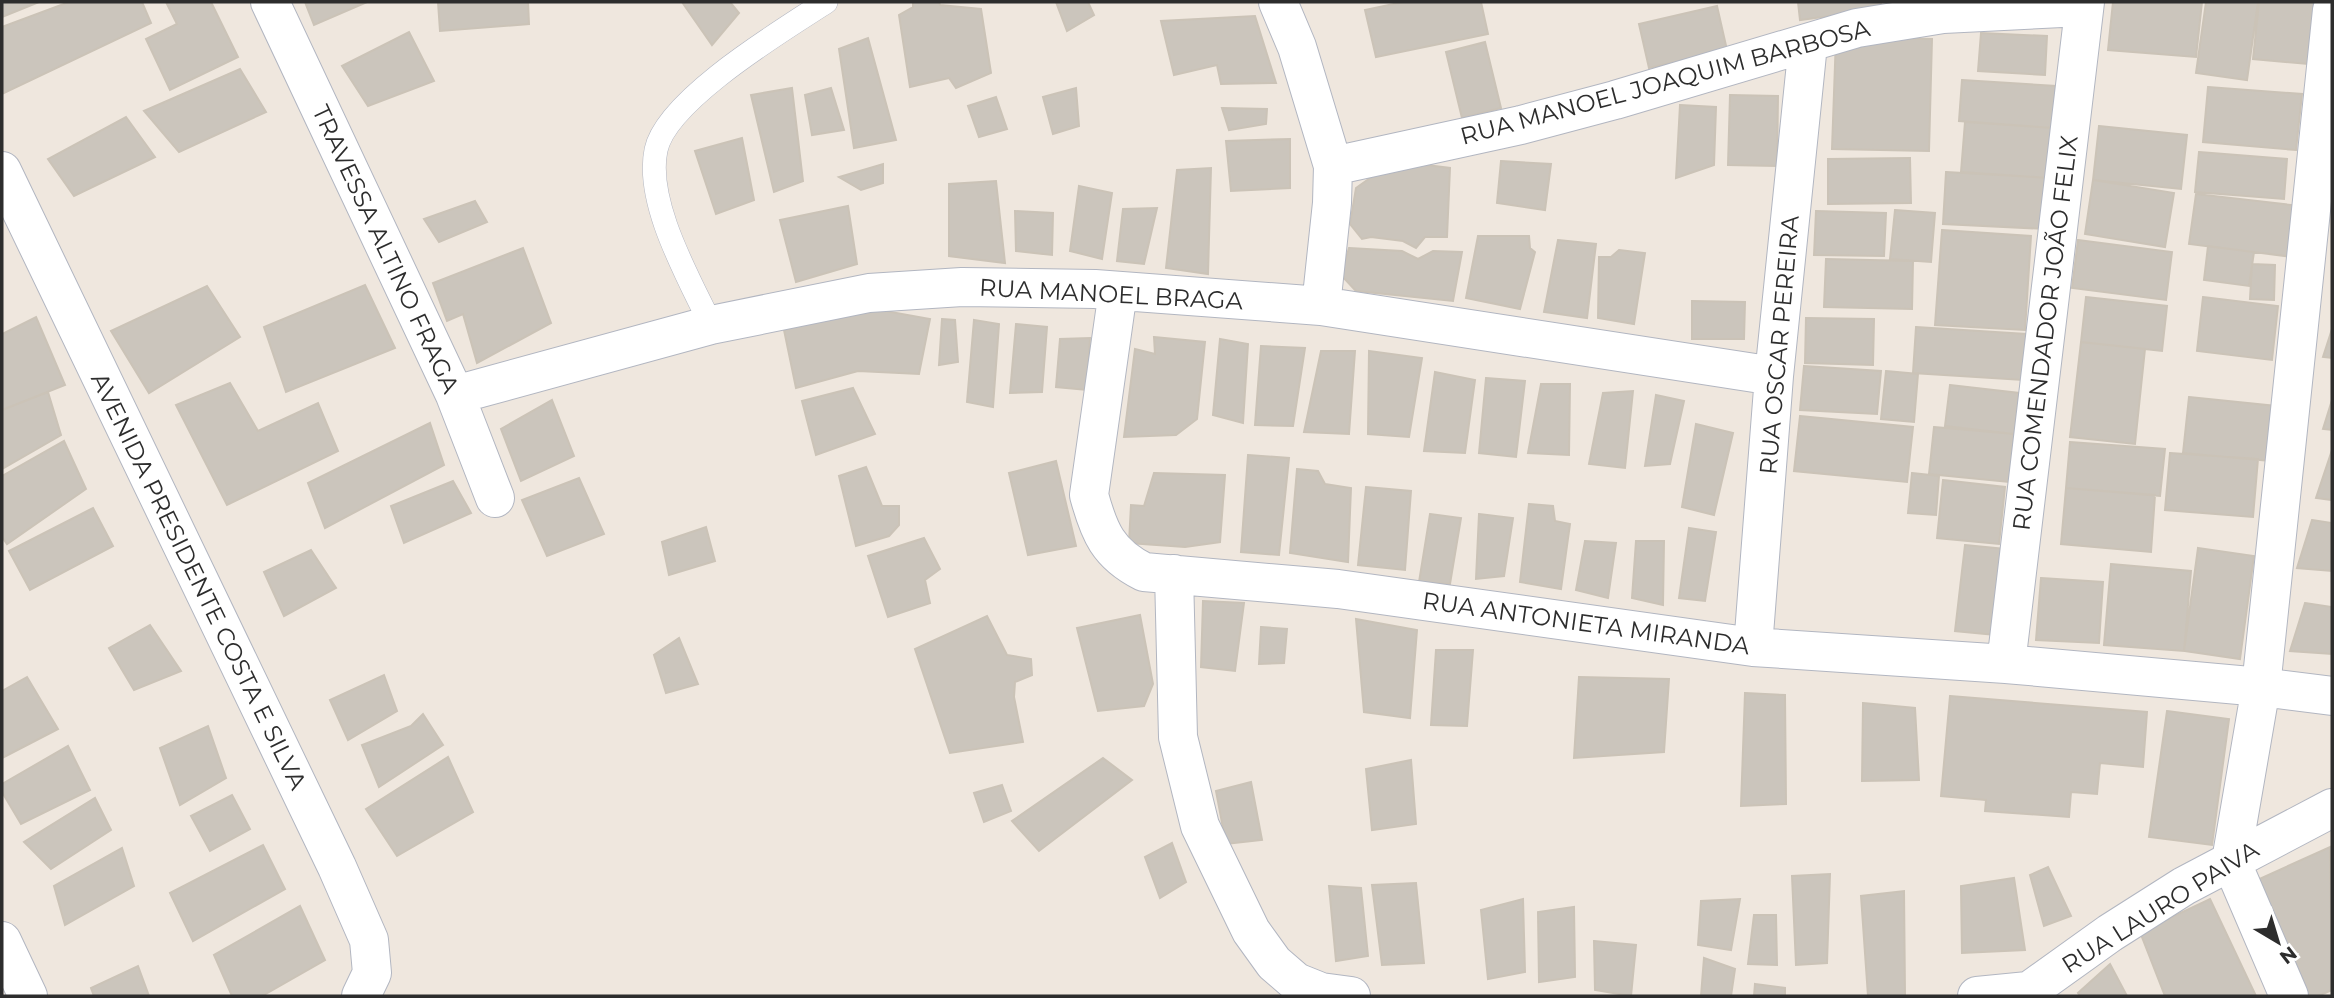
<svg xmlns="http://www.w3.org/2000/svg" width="2334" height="998" font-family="Montserrat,sans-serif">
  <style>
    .building { fill: #cbc5bc; stroke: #cbc3b7; stroke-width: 2 }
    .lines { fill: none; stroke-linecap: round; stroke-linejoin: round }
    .lane-casing { stroke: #b2b6c1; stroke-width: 24 }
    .street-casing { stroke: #b2b6c1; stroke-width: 40 }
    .lane { stroke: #fff; stroke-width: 23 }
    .street { stroke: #fff; stroke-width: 38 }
    .labels { text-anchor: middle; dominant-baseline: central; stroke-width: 5; stroke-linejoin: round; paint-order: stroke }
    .street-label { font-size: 24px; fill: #2d2d2d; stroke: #fff }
  </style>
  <rect width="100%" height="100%" fill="#efe7de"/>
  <path class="building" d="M 2,2 L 39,2 L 2,17 Z
    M 69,2 L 142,2 L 151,23 L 2,94 L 2,27 Z
    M 166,2 L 211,2 L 238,57 L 170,90 L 146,39 L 177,24 Z
    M 305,2 L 367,2 L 314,25 Z
    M 438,2 L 528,2 L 529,24 L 440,31 Z
    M 682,2 L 730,2 L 739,13 L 712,45 Z
    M 913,2 L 939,2 L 940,5 L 981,9 L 991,73 L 956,88 L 949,78 L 910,87 L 899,15 L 913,7 Z
    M 1056,2 L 1088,2 L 1094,15 L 1067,31 Z
    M 1403,2 L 1481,2 L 1488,34 L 1376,57 L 1365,10 Z
    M 1798,2 L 1881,2 L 1881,9 L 1800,20 Z
    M 2113,2 L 2202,2 L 2196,57 L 2108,50 Z
    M 2206,2 L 2258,2 L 2247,80 L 2196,73 Z
    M 2259,2 L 2314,2 L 2308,64 L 2253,59 Z
    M 1717,6 L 1727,50 L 1649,68 L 1639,24 Z
    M 1255,16 L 1276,83 L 1221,84 L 1217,65 L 1174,75 L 1161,21 Z
    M 409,32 L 434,81 L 368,106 L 342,66 Z
    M 1981,33 L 2047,36 L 2045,75 L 1978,71 Z
    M 1836,37 L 1932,39 L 1929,151 L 1832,149 Z
    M 868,38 L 896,140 L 854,148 L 839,49 Z
    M 1485,42 L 1501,108 L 1462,118 L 1446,52 Z
    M 240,69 L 266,112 L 179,152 L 144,111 Z
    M 1962,80 L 2056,86 L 2053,128 L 1959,121 Z
    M 2208,87 L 2302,94 L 2296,150 L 2203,142 Z
    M 792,88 L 803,181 L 774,192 L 751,95 Z
    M 831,88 L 844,130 L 812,135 L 805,95 Z
    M 1076,88 L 1079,126 L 1053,134 L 1043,97 Z
    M 1730,95 L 1778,96 L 1777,166 L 1728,165 Z
    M 996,97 L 1007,129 L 979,137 L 968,106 Z
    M 1680,105 L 1716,107 L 1714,165 L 1676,178 Z
    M 1222,108 L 1267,109 L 1266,124 L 1229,130 Z
    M 126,117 L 155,157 L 74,196 L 48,159 Z
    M 1965,122 L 2053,128 L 2050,178 L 1961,172 Z
    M 2099,126 L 2187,135 L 2181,189 L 2093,180 Z
    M 742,138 L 754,200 L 716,214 L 695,151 Z
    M 1290,139 L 1290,188 L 1231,191 L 1226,141 Z
    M 2199,152 L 2287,159 L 2284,199 L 2195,192 Z
    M 1910,158 L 1911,203 L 1828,204 L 1828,159 Z
    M 1394,161 L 1450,168 L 1447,237 L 1425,237 L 1416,248 L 1403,241 L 1371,237 L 1362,239 L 1350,224 L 1356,188 Z
    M 1501,161 L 1551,164 L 1545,210 L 1497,203 Z
    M 883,164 L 883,183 L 861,190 L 839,177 Z
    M 1211,168 L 1208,274 L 1166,268 L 1177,170 Z
    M 1946,172 L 2050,178 L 2047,229 L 1943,224 Z
    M 2093,180 L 2174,193 L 2165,247 L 2085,234 Z
    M 996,181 L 1005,263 L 949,256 L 949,184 Z
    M 1079,186 L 1112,193 L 1102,259 L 1070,251 Z
    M 2196,194 L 2300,206 L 2293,257 L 2189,244 Z
    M 475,201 L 487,222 L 439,242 L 424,219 Z
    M 848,206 L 857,264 L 796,282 L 780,220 Z
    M 1157,208 L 1144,264 L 1117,261 L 1123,209 Z
    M 1895,210 L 1935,213 L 1931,262 L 1890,259 Z
    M 1015,211 L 1053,213 L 1052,255 L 1016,251 Z
    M 1816,211 L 1886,213 L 1884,256 L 1814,255 Z
    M 1942,230 L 2031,236 L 2025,330 L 1935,325 Z
    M 1478,236 L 1529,236 L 1530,248 L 1535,252 L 1520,309 L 1466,298 Z
    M 1558,240 L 1596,244 L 1587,318 L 1544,312 Z
    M 2078,240 L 2172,252 L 2166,300 L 2072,288 Z
    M 2208,246 L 2254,252 L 2249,286 L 2204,280 Z
    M 523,248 L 551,323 L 477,363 L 463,314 L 447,321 L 433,283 Z
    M 1349,248 L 1402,251 L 1418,259 L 1433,251 L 1462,252 L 1453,301 L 1356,291 L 1341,275 Z
    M 1619,250 L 1645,253 L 1634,324 L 1598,318 L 1599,257 L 1611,257 Z
    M 1826,259 L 1913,261 L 1912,309 L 1824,307 Z
    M 2252,264 L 2275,265 L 2274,300 L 2250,299 Z
    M 365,285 L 395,348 L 286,392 L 264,327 Z
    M 207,286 L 240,337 L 149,393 L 111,331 Z
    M 2086,297 L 2167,306 L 2162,351 L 2081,342 Z
    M 2203,297 L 2278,306 L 2272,360 L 2197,351 Z
    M 1692,301 L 1745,302 L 1744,339 L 1692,339 Z
    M 863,307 L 930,319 L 919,374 L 858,371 L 796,388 L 784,330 Z
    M 36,317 L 65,385 L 2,410 L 2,334 Z
    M 1806,318 L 1874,319 L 1873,365 L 1805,363 Z
    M 942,319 L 955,320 L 958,362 L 939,365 Z
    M 974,320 L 999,324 L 993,407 L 967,402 Z
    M 1016,324 L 1047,327 L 1042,392 L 1010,393 Z
    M 1916,327 L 2026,334 L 2023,380 L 1913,373 Z
    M 2332,329 L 2332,358 L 2323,357 Z
    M 1154,337 L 1205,342 L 1197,419 L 1176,435 L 1124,437 L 1135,349 L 1155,354 Z
    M 1090,338 L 1087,390 L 1056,387 L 1060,339 Z
    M 1220,339 L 1248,344 L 1243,423 L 1213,415 Z
    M 2081,342 L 2145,349 L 2135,444 L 2070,437 Z
    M 1261,346 L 1305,348 L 1293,426 L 1255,425 Z
    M 1321,351 L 1355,351 L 1349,434 L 1304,432 Z
    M 1369,351 L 1422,358 L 1409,437 L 1368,434 Z
    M 1804,366 L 1881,371 L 1877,414 L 1800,410 Z
    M 1886,371 L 1918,374 L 1914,422 L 1881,419 Z
    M 1435,372 L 1475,380 L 1465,453 L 1424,451 Z
    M 1486,378 L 1525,381 L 1516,457 L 1479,453 Z
    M 230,383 L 258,431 L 318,403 L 338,451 L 227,505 L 176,405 Z
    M 1541,384 L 1570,384 L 1569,455 L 1528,453 Z
    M 1950,385 L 2019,393 L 2014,434 L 1945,426 Z
    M 853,388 L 875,434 L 816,455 L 802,401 Z
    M 1633,391 L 1625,468 L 1589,464 L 1603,393 Z
    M 48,392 L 61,435 L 2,469 L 2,410 Z
    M 1656,395 L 1684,401 L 1670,464 L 1645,466 Z
    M 2189,397 L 2276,406 L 2270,461 L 2183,453 Z
    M 552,400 L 574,456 L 521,481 L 501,429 Z
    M 2332,400 L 2332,430 L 2323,429 Z
    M 1800,416 L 1913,427 L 1907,482 L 1794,471 Z
    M 430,423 L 444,465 L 325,528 L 308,483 Z
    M 1696,424 L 1733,433 L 1714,515 L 1682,507 Z
    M 1934,427 L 2014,434 L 2009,482 L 1929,474 Z
    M 64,441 L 86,489 L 7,544 L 2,537 L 2,476 Z
    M 2070,442 L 2165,449 L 2160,496 L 2066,488 Z
    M 2332,450 L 2332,500 L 2316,498 Z
    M 2170,453 L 2258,459 L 2253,517 L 2165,510 Z
    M 1248,455 L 1289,458 L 1279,555 L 1241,552 Z
    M 1056,461 L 1076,546 L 1028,555 L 1009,473 Z
    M 866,467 L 882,506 L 899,506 L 899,525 L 889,536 L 856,546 L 839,476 Z
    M 1297,469 L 1318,471 L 1325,484 L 1351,488 L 1348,562 L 1290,553 Z
    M 1154,473 L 1225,475 L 1220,542 L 1185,547 L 1129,543 L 1131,505 L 1144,506 Z
    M 1912,473 L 1939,476 L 1936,515 L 1908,513 Z
    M 579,478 L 604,534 L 547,556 L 522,500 Z
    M 1943,480 L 2005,487 L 1999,544 L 1937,538 Z
    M 453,481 L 471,513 L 404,543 L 391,506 Z
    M 1366,487 L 1411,491 L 1405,570 L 1358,565 Z
    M 2066,488 L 2155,495 L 2151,552 L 2061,544 Z
    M 1529,504 L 1553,506 L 1555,521 L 1570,524 L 1561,589 L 1520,582 Z
    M 93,508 L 113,546 L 30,590 L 9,551 Z
    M 1430,514 L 1461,518 L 1450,584 L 1419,582 Z
    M 1479,514 L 1513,518 L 1504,576 L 1476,579 Z
    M 2312,520 L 2332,523 L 2332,571 L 2297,568 Z
    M 706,527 L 715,561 L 669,575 L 662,542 Z
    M 1689,528 L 1716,532 L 1705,601 L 1679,598 Z
    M 924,538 L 940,569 L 925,580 L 930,603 L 888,617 L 868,556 Z
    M 1585,541 L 1616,543 L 1608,598 L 1576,590 Z
    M 1636,541 L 1664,541 L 1663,605 L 1632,598 Z
    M 1965,545 L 2005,549 L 1995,635 L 1955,631 Z
    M 2198,548 L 2254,556 L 2240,659 L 2184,651 Z
    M 311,550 L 336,588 L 284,616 L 264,572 Z
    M 2111,564 L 2191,571 L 2184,651 L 2104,645 Z
    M 2041,578 L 2103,582 L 2099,643 L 2036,640 Z
    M 1203,601 L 1244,603 L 1235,671 L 1201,667 Z
    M 2305,603 L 2332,607 L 2332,654 L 2290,651 Z
    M 1140,615 L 1153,684 L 1144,706 L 1098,711 L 1077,628 Z
    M 987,616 L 1007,655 L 1031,659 L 1032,675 L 1015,682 L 1014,697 L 1023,742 L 950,753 L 915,649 Z
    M 1356,619 L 1417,630 L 1410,718 L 1364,712 Z
    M 150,625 L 181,671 L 134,690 L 109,648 Z
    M 1261,627 L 1287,629 L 1284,663 L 1259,664 Z
    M 679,638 L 698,684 L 666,693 L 654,655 Z
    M 1436,650 L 1473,650 L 1467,726 L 1431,725 Z
    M 384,675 L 397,711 L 348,740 L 330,700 Z
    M 27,677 L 58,729 L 2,758 L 2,691 Z
    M 1579,677 L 1669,679 L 1664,752 L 1574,758 Z
    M 1745,693 L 1785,695 L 1786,804 L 1741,806 Z
    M 1950,696 L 2147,712 L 2143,767 L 2100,763 L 2097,794 L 2071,792 L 2069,817 L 1985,811 L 1986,800 L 1941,796 Z
    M 1863,703 L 1915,708 L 1919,780 L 1862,781 Z
    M 2167,711 L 2229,719 L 2212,845 L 2149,837 Z
    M 423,714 L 443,745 L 379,787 L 362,745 L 411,726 Z
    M 208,726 L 226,778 L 180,805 L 160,748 Z
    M 68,746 L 90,790 L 21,824 L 2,792 L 2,784 Z
    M 448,757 L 473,812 L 397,856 L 366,809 Z
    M 1103,758 L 1132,780 L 1039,851 L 1012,821 Z
    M 1411,760 L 1416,824 L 1372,830 L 1366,769 Z
    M 1251,782 L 1262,840 L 1226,844 L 1216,791 Z
    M 1002,785 L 1011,811 L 984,822 L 974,793 Z
    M 232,795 L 250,829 L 210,851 L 191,816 Z
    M 95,798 L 111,830 L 51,869 L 24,842 Z
    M 1172,843 L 1186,882 L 1160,898 L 1145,857 Z
    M 263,845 L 285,889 L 193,941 L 170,893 Z
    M 2330,847 L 2332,990 L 2318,996 L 2307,996 L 2255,881 Z
    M 122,848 L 134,886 L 65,925 L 54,886 Z
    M 2048,867 L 2071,916 L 2044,926 L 2030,875 Z
    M 1830,874 L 1827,963 L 1796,965 L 1792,876 Z
    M 2014,878 L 2025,950 L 1962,953 L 1961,886 Z
    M 1416,883 L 1424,963 L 1382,965 L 1372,885 Z
    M 1329,886 L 1361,888 L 1368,956 L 1336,961 Z
    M 1904,891 L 1905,996 L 1868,996 L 1861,896 Z
    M 1523,899 L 1525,972 L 1488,979 L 1481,910 Z
    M 1740,899 L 1731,950 L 1698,945 L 1701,901 Z
    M 2210,899 L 2256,996 L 2165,996 L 2140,932 Z
    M 300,906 L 325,960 L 262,996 L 232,996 L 214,955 Z
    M 1574,907 L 1575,977 L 1539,982 L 1538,912 Z
    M 1754,915 L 1776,915 L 1777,965 L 1748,964 Z
    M 1594,941 L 1636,945 L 1631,996 L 1595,990 Z
    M 1704,958 L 1735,969 L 1731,996 L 1701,996 Z
    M 2110,964 L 2127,996 L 2080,996 L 2078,993 Z
    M 138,966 L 149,996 L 94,996 L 91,988 Z
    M 1755,984 L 1785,988 L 1785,996 L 1754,996 Z"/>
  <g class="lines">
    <defs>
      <path id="lane" d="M 711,325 C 689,278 645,203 656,150 C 666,100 783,30 826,2"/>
      <path id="street" d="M 270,2 L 455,395 L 495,498
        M 1278,2 L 1297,47 L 1333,166 L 1332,203 L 1321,306
        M 1333,166 L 1521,125 L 1615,100 L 1857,28 L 1943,14 L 2082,7
        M 2,171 L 337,867 L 369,940 L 372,973 L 361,996
        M 1118,291 L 1089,495 C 1099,532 1108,554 1144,572 L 1338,589 L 1753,647 L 2006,664 L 2261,687 L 2332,696
        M 455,395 L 711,325 L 869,293 L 962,287 L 1095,289 L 1321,306 L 1774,376
        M 1174,574 L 1178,737 L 1200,826 L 1251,931 L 1274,963 L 1296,982 L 1321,992 L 1351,996
        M 1753,647 L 1774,376 L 1808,44
        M 2006,664 L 2085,2
        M 2,941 L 28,996
        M 1977,996 L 2028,991
        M 2022,996 L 2110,933 L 2184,886 L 2332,808
        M 2289,996 L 2231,861 L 2261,687 L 2332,10"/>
    </defs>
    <use href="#lane" class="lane-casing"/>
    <use href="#street" class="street-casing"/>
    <use href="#lane" class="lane"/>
    <use href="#street" class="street"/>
  </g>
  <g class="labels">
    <g class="street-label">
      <text transform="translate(1665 82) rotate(-15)">RUA MANOEL JOAQUIM BARBOSA</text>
      <text transform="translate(386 249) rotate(65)">TRAVESSA ALTINO FRAGA</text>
      <text transform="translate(1111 294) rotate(3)">RUA MANOEL BRAGA</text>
      <text transform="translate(2045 333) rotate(-83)">RUA COMENDADOR JOÃO FELIX</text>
      <text transform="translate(1779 345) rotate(-85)">RUA OSCAR PEREIRA</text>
      <text transform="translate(199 581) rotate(64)">AVENIDA PRESIDENTE COSTA E SILVA</text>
      <text transform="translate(1586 623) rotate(8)">RUA ANTONIETA MIRANDA</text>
      <text transform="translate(2160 907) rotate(-32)">RUA LAURO PAIVA</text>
    </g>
  </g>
  <rect width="2334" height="998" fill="none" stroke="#2d2d2d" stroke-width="7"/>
  <g transform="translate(2278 942) rotate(142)" stroke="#ffffff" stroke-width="5" paint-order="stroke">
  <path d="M0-5L12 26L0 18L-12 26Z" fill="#2d2d2d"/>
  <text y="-10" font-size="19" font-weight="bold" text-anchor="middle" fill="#2d2d2d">N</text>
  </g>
</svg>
